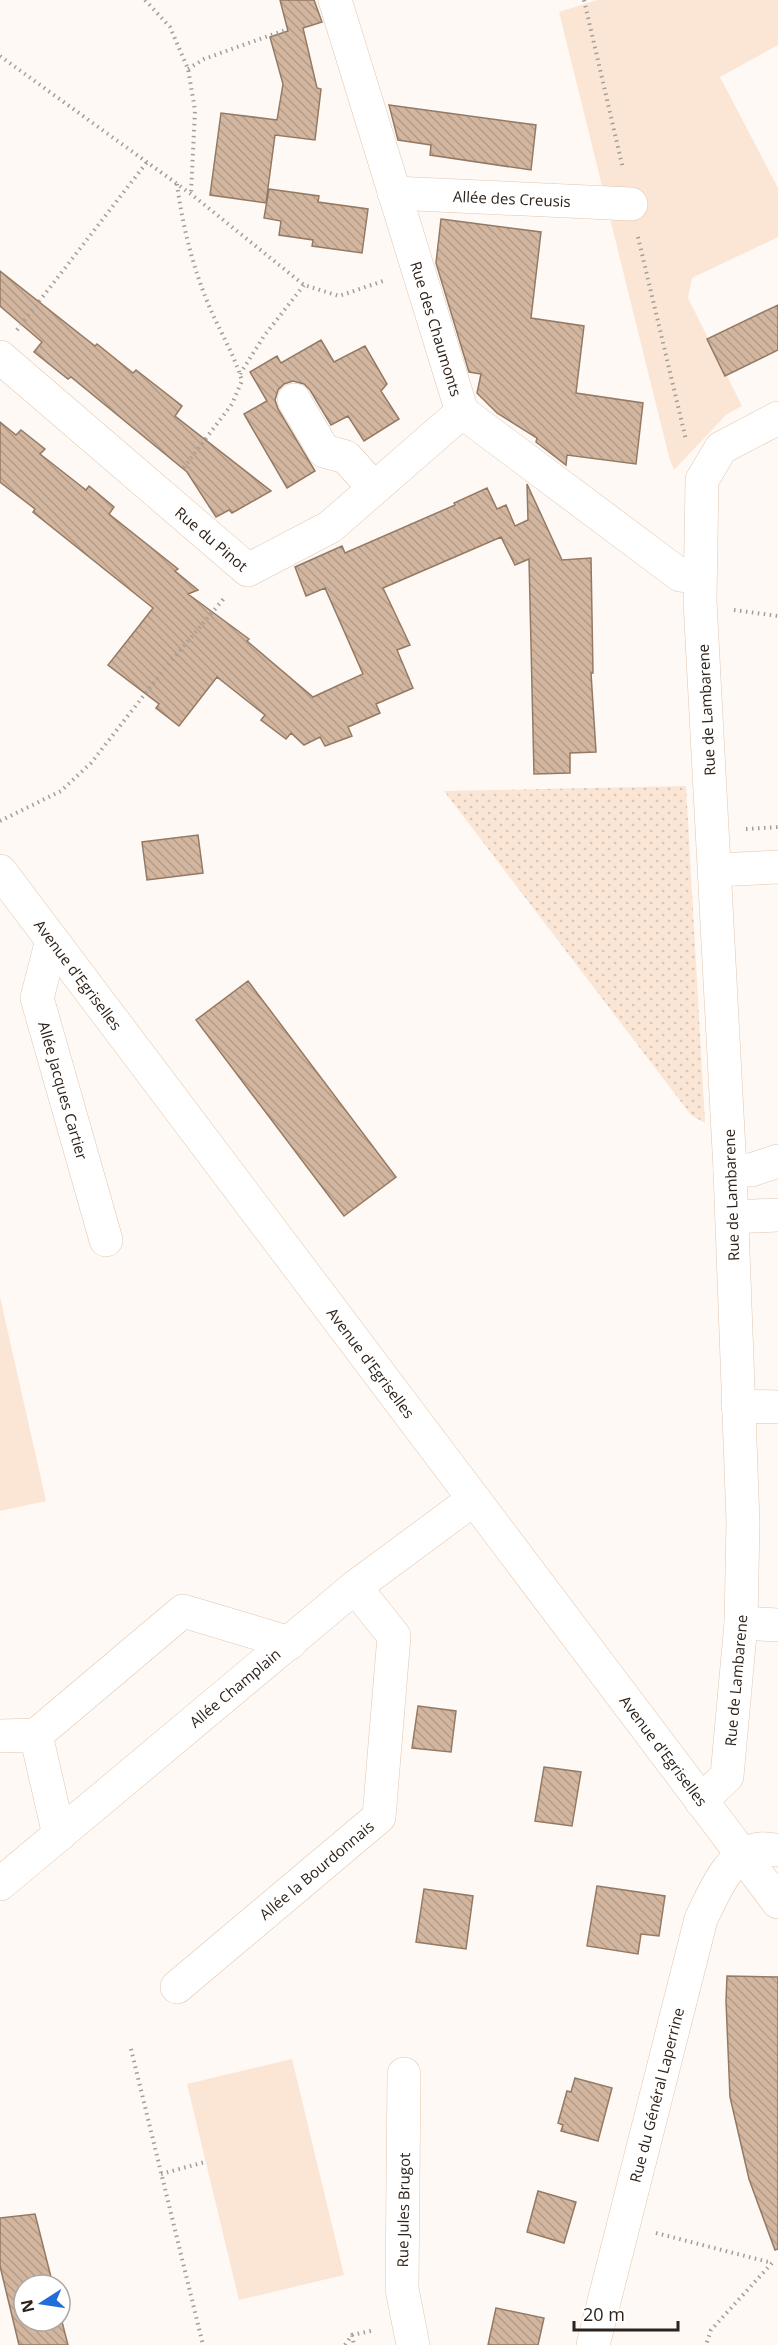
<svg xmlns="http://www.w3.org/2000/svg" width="778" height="2345" font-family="'Open Sans',sans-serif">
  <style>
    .grass { fill: url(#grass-dots) }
    .green { fill: #fbe6d6 }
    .building { fill: url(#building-back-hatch); stroke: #947a65; stroke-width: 1.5 }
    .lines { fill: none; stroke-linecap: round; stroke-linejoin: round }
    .minor-casing { stroke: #e2c6af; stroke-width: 34 }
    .path { stroke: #a59e97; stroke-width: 4; stroke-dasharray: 1.5 4.5; stroke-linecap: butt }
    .minor { stroke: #fff; stroke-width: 33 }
    .labels { text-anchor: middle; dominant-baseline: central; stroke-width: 4.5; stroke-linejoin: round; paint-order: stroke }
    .street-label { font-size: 15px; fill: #2e231b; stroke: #fff }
  </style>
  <defs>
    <pattern id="grass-dots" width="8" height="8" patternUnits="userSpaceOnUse" patternTransform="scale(1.5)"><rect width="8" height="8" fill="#fbe6d6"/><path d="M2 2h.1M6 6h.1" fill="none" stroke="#d7c5b7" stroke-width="1.8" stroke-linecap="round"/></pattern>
    <pattern id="building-back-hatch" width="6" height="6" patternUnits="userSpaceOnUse" patternTransform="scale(1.5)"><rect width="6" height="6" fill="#d2b69f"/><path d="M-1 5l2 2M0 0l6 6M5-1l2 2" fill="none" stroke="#b59c88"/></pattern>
  </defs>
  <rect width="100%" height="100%" fill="#fef9f4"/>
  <path class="grass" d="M 686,786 L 705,1123 L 691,1115 L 444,791 Z"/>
  <path class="green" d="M 597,0 L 778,0 L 778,45 L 720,77 L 778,188 L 778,237 L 692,278 L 688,298 L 742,406 L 727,414 L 674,470 L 669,457 L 559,12 Z
    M 0,1297 L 46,1501 L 0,1511 Z
    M 292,2059 L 344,2275 L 239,2300 L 187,2084 Z"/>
  <path class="building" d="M 280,0 L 314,0 L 322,22 L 303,28 L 317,88 L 321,89 L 315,140 L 275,135 L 266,203 L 210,195 L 221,113 L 277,120 L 283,84 L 270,37 L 288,31 Z
    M 389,105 L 536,125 L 531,170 L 430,155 L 431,145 L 398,140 Z
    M 269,189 L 319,196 L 318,202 L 368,209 L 362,253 L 312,246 L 313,240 L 279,235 L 281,221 L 264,218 Z
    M 441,219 L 541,232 L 531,318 L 584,326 L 576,393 L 643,403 L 636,464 L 567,455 L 566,465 L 536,442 L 537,438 L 497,413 L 477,393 L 481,374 L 469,372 L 436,263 Z
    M 0,271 L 95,346 L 97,344 L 133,373 L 136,370 L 182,406 L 175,416 L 271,491 L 232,513 L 229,510 L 216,517 L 187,472 L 71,377 L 68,379 L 34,352 L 42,342 L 0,306 Z
    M 778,305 L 778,350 L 725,376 L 707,339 Z
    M 321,340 L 334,362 L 365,346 L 387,384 L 381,391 L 399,419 L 364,441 L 348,416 L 331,425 L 310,390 L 304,384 L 293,381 L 284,384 L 278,390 L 275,400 L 278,409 L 315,471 L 287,488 L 244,414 L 267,401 L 250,372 L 277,356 L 281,363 Z
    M 0,422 L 16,435 L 21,430 L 45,449 L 40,454 L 86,490 L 89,486 L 114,507 L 109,514 L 178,569 L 175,571 L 198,590 L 188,594 L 249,639 L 247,641 L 313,697 L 363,674 L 325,588 L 306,596 L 295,567 L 342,546 L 345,553 L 455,505 L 454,503 L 487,488 L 497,509 L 506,505 L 515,526 L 528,520 L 527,484 L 562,560 L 591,558 L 593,673 L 591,673 L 596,752 L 570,753 L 570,773 L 534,774 L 529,559 L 515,565 L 501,537 L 383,588 L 410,645 L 397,650 L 413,688 L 376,704 L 380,713 L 348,727 L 352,736 L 325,746 L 320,737 L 304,745 L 291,733 L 286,739 L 261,720 L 265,715 L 217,677 L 179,726 L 156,708 L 159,704 L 108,665 L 153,608 L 33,512 L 35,509 L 0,482 Z
    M 198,835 L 203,873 L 147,880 L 142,842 Z
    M 248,981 L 396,1177 L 344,1216 L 196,1020 Z
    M 418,1706 L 456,1711 L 451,1752 L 412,1748 Z
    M 544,1767 L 581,1772 L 572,1826 L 535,1821 Z
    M 597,1886 L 665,1896 L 659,1936 L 641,1934 L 638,1954 L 587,1946 Z
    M 424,1889 L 473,1896 L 466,1949 L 416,1942 Z
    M 727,1976 L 778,1977 L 778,2249 L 775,2250 L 749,2179 L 730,2097 L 726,2001 Z
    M 575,2078 L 612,2088 L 598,2141 L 561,2131 L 563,2125 L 558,2123 L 567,2091 L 571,2092 Z
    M 538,2191 L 576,2202 L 564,2243 L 527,2232 Z
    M 35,2214 L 53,2285 L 24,2285 L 24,2321 L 60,2321 L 60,2314 L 68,2345 L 19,2345 L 0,2266 L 0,2218 Z
    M 496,2308 L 544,2318 L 538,2345 L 488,2345 Z"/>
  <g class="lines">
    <defs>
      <g id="minor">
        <path id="s1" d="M 335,0 L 462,412 L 680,575 L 700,578"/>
        <path id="s2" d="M 394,193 L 631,204"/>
        <path id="s3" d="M 0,357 L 248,570 L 330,527 L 462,412"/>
        <path d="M 294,400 L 324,451 L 346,457 L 374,488"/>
        <path d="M 715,870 L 778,867"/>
        <path id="s4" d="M 0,871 L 778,1902"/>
        <path id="s5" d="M 52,940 L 37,998 L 106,1240"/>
        <path d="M 730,1170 L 751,1170 L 778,1161"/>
        <path d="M 732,1217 L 778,1215"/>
        <path d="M 738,1406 L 778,1407"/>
        <path d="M 741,1623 L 778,1625"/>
        <path d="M 0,1736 L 36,1735"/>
        <path id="s6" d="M 701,1801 L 727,1776 L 741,1623 L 743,1522 L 730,1170 L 700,601 L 702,480 L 721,448 L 778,418"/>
        <path d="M 59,1835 L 36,1735 L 183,1611 L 290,1643"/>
        <path id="s7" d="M 0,1884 L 355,1587 L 474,1499"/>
        <path id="s8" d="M 177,1987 L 379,1817 L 394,1636 L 355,1587"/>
        <path d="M 404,2074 L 402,2289 L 413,2345"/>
        <path id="s9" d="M 593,2345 L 701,1919 C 713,1895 728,1854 759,1849 C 765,1848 772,1850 778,1850"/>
      </g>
    </defs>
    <use href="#minor" class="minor-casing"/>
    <path class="path" d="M 145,0 L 170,27 L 188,69 L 195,110 L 191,193
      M 584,0 L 623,169
      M 0,56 L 191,194 L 304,285 L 339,296 L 386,280
      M 188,69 L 204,59 L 288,29
      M 177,184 C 182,222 191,260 205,296 C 216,325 233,351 242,381 L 232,404 L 182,470
      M 638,237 L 686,440
      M 17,330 L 147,162
      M 240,374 L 264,336 L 304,285
      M 734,610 L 778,616
      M 0,821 L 61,791 L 91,763 L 166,667 L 226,596
      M 746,829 L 778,827
      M 131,2049 L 203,2345
      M 161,2174 L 205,2162
      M 656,2233 L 772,2263 L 711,2330 L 706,2345
      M 352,2335 L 354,2345
      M 345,2345 L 352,2335 L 375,2330"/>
    <use href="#minor" class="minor"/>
  </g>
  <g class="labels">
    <g class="street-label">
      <text stroke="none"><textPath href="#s2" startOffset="118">Allée des Creusis</textPath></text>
      <text stroke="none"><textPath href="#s1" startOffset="344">Rue des Chaumonts</textPath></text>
      <text stroke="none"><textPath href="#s3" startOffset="279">Rue du Pinot</textPath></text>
      <text transform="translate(706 710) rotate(-93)">Rue de Lambarene</text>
      <text stroke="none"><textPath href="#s4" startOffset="130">Avenue d'Egriselles</textPath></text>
      <text stroke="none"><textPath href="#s5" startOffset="156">Allée Jacques Cartier</textPath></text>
      <text transform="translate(731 1195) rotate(-92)">Rue de Lambarene</text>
      <text stroke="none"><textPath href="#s4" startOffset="616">Avenue d'Egriselles</textPath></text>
      <text stroke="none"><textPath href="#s6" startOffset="132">Rue de Lambarene</textPath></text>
      <text stroke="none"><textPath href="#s7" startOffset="306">Allée Champlain</textPath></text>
      <text stroke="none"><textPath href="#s4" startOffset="1102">Avenue d'Egriselles</textPath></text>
      <text stroke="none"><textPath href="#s8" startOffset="182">Allée la Bourdonnais</textPath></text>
      <text stroke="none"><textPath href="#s9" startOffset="258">Rue du Général Laperrine</textPath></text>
      <text transform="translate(403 2210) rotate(-89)">Rue Jules Brugot</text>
    </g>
  </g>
  <g transform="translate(42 2303) rotate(258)"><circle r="28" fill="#ffffff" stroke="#aba7a4" stroke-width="1.5"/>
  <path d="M0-4.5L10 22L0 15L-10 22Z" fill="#226ed9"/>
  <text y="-9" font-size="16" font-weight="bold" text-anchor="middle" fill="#2e231b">N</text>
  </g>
  <path d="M574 2321v9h104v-9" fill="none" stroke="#2e231b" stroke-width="3"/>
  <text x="583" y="2321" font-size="18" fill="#2e231b" stroke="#ffffff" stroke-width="4.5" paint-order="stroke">20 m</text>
</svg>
